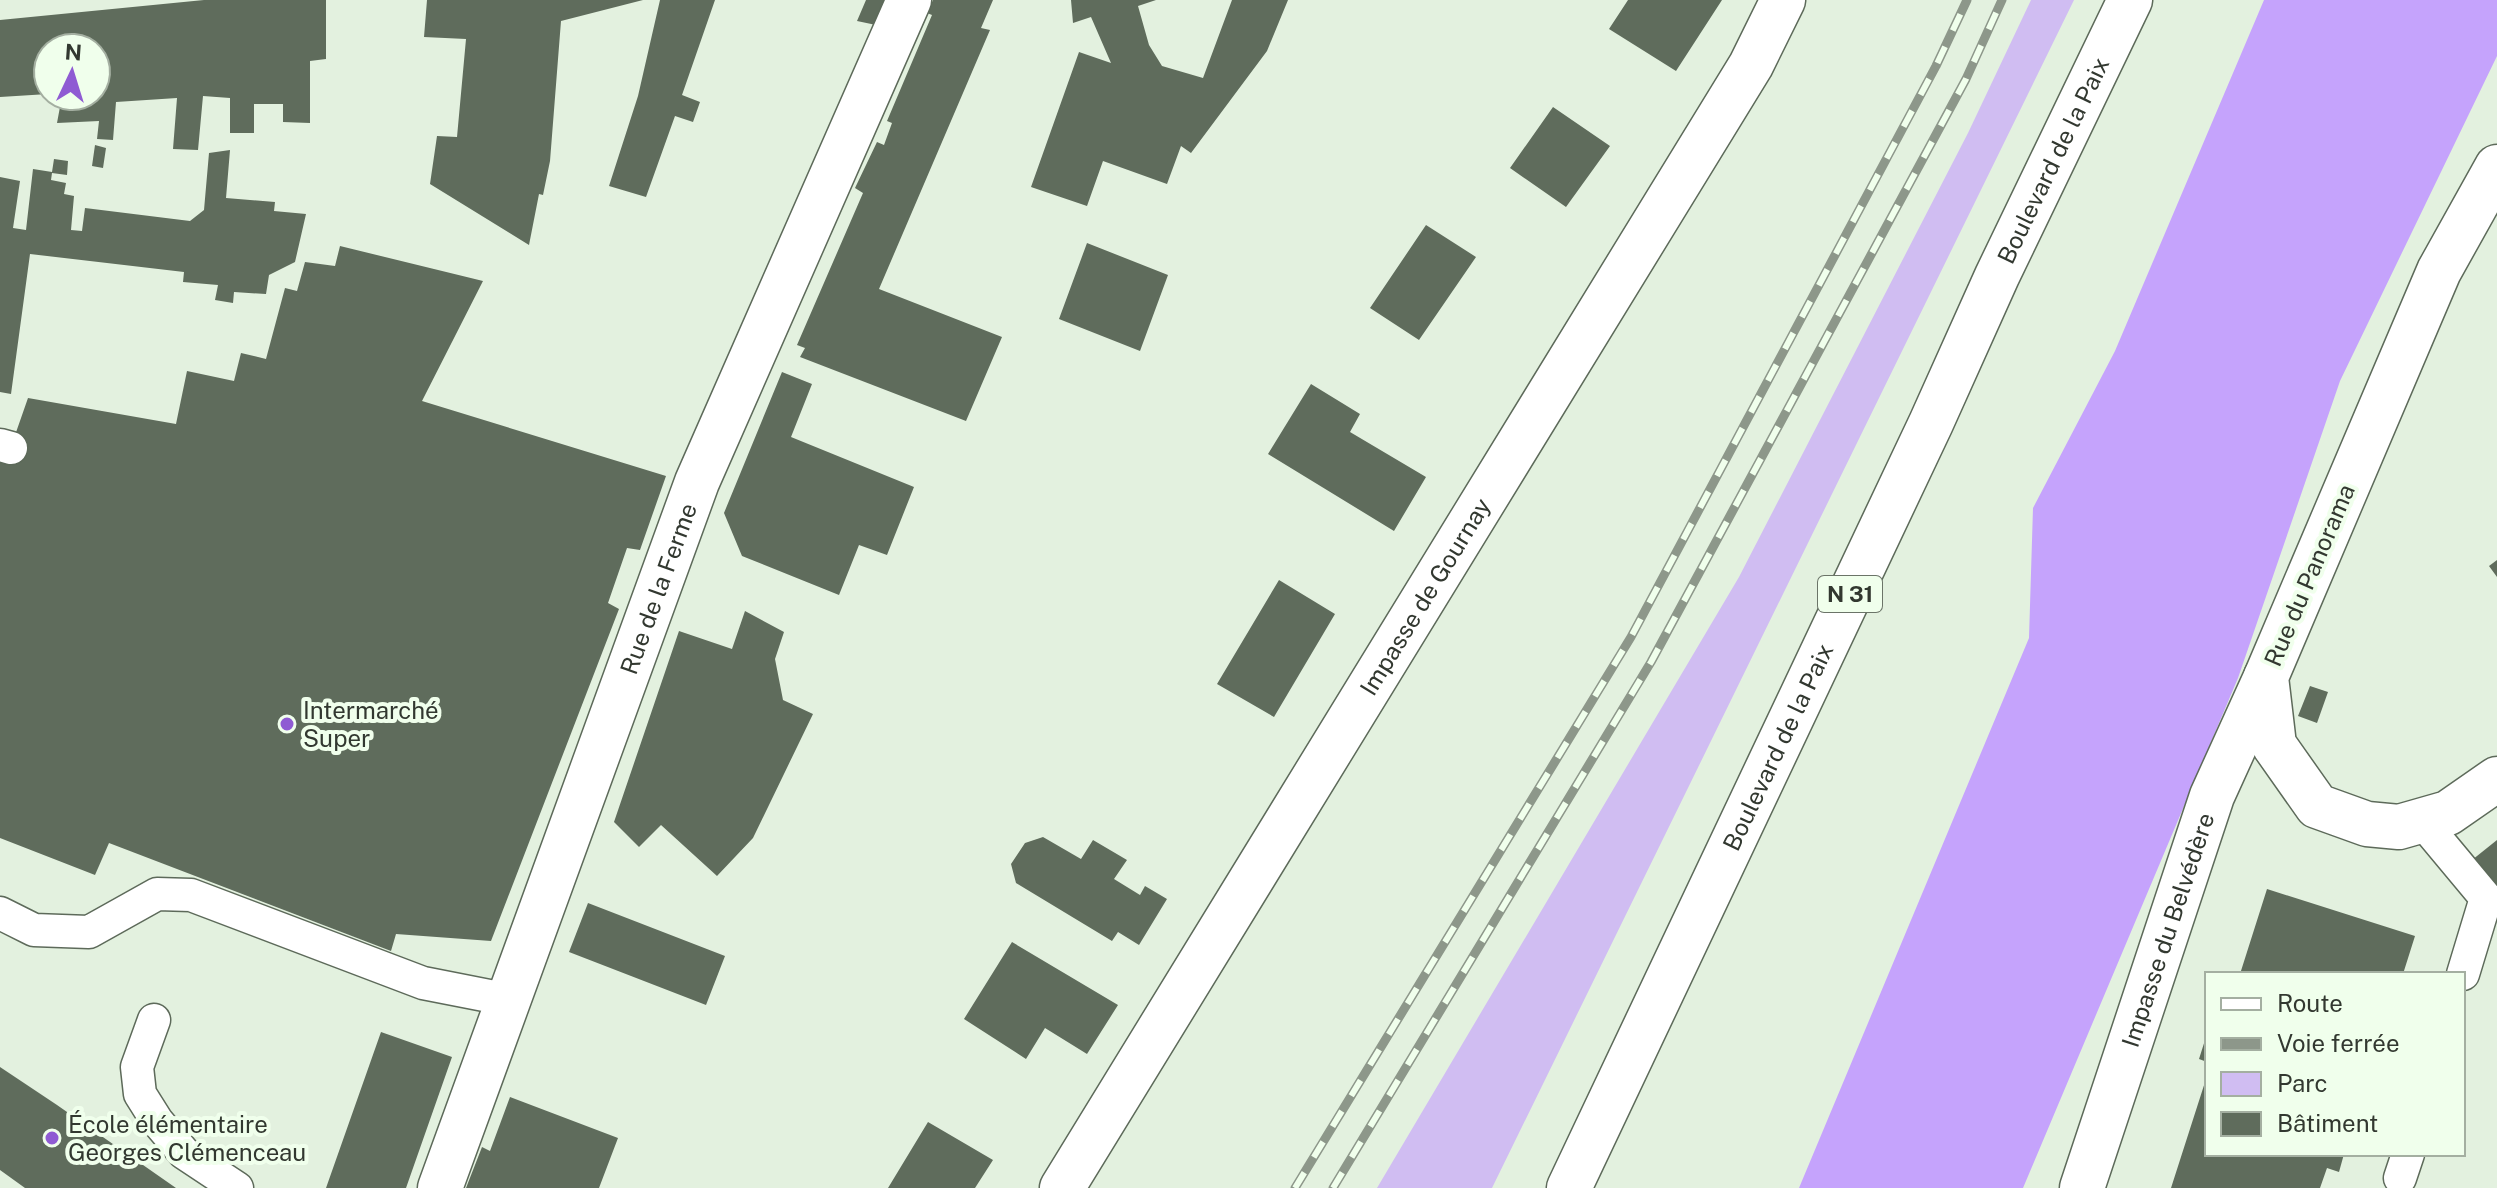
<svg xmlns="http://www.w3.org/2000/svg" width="2497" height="1188" font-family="'Public Sans',sans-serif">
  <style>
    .green { fill: #d0bdf2 }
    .forest { fill: #c5a3fc }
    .building { fill: #5f6c5c }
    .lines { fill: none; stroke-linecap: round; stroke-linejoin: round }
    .lane-casing { stroke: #5d6a5a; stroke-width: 35 }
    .street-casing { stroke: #5d6a5a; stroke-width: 47 }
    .primary-casing { stroke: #5d6a5a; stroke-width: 47 }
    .lane { stroke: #fff; stroke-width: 32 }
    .street { stroke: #fff; stroke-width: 44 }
    .primary { stroke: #fff; stroke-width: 44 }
    .rail-casing { stroke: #8d978a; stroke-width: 9 }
    .rail { stroke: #f0ffec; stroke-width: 6; stroke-dasharray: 18; stroke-linecap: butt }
    .poi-dot { fill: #8f5bd3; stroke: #f0ffec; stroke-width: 3 }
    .labels { text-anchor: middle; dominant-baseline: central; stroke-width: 8; stroke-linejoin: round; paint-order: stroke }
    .shield { fill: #f0ffec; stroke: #6b7468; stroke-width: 2 }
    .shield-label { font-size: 22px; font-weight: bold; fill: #323830 }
    .street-label { font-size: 24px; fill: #323830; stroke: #f0ffec }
    .poi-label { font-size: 24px; fill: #323830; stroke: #f0ffec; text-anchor: start }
  </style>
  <rect width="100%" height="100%" fill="#e3f1df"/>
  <path class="green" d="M 2031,0 L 2074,0 L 1492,1188 L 1377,1188 L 1739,577 L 1968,133 Z"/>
  <path class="forest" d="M 2264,0 L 2497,0 L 2497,56 L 2340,381 L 2238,678 L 2023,1188 L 1799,1188 L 2029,638 L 2033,508 L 2115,351 Z"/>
  <path class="building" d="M 204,0 L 326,0 L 326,59 L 310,61 L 310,123 L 283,122 L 283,104 L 254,104 L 254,133 L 230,133 L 230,98 L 203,96 L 198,150 L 173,149 L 177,98 L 116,102 L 113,140 L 97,139 L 99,121 L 57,123 L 62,96 L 96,96 L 96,48 L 48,48 L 48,94 L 0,97 L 0,20 Z
    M 427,0 L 643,0 L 561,21 L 550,161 L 543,195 L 539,194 L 529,245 L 430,184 L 437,136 L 457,137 L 466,39 L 424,37 Z
    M 660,0 L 715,0 L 682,95 L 700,102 L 693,122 L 675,116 L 646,197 L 609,186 L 638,96 Z
    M 866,0 L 888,0 L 876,25 L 857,21 Z
    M 933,0 L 993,0 L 981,28 L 990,30 L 879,289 L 1002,337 L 966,421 L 800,357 L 805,348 L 797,345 L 863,193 L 855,188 L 877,142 L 884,145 L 892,123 L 887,121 L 932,15 L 927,13 Z
    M 1071,0 L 1156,0 L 1138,6 L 1149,45 L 1162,66 L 1203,78 L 1232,0 L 1288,0 L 1267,51 L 1191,153 L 1181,146 L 1167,184 L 1103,161 L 1087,206 L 1031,187 L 1079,52 L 1111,63 L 1091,17 L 1073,23 Z
    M 1628,0 L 1722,0 L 1676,71 L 1609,29 Z
    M 1553,107 L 1610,146 L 1566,207 L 1510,168 Z
    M 95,145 L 106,148 L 103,168 L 92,166 Z
    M 230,150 L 226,198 L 275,202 L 274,211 L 306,214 L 295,262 L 269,275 L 266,294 L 234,292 L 233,303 L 215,300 L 218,285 L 183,282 L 184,272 L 30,254 L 11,394 L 0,392 L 0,177 L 20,181 L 13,228 L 26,230 L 33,169 L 52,172 L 54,159 L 68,161 L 67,175 L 52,173 L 51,180 L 66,183 L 64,194 L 74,196 L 71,230 L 82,231 L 85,208 L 190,221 L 204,210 L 209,153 Z
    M 1426,225 L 1476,257 L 1419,340 L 1370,308 Z
    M 1087,243 L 1168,275 L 1140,351 L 1059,319 Z
    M 340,246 L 483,281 L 422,401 L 666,476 L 640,550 L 627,548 L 608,603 L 619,609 L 491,941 L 396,934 L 391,951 L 109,843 L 95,875 L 0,838 L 0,459 L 6,461 L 28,398 L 176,424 L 187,371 L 234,381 L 241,353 L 266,359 L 285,288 L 297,291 L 305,262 L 335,266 Z
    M 782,372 L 812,384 L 791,437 L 914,487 L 887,555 L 859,545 L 839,595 L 742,556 L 724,513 Z
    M 1311,384 L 1360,414 L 1350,432 L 1426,477 L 1394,531 L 1268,454 Z
    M 2497,560 L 2497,577 L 2489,566 Z
    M 1279,580 L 1335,614 L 1274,717 L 1217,684 Z
    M 745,611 L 784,632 L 775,659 L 783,700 L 813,714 L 753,838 L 717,876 L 661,825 L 639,847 L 614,822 L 679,631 L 732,649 Z
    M 2310,686 L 2328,692 L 2317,723 L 2298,716 Z
    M 1043,837 L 1081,859 L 1093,840 L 1127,860 L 1114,879 L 1140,895 L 1145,886 L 1167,899 L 1139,945 L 1118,932 L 1112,941 L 1016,883 L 1011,864 L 1025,843 Z
    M 2497,840 L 2497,894 L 2472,860 Z
    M 2267,889 L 2415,936 L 2403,974 L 2391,971 L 2390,974 L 2240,974 Z
    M 588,903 L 725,956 L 706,1005 L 569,952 Z
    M 1012,942 L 1118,1005 L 1087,1054 L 1045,1028 L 1026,1059 L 964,1019 Z
    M 381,1032 L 452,1057 L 406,1188 L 326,1188 Z
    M 2206,1037 L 2207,1037 L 2207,1062 L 2199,1059 Z
    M 0,1067 L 57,1105 L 176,1188 L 25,1188 L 0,1170 Z
    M 2206,1079 L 2207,1154 L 2344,1154 L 2339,1172 L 2327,1168 L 2320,1188 L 2171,1188 Z
    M 510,1097 L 618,1138 L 599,1188 L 466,1188 L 482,1147 L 490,1151 Z
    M 928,1122 L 993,1160 L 975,1188 L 888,1188 Z"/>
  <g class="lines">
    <defs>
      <path id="lane" d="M 0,445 L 11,448
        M 2421,820 L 2486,898 L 2463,974
        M 0,913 L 34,930 L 89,932 L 157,894 L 191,895 L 423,983 L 510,1000
        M 154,1020 L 137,1067 L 140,1094 L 157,1121 L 184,1153 L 237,1188
        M 2400,1178 L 2408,1154"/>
      <g id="street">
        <path d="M 2497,167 L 2439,271 L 2266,677 L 2274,745 L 2317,806 L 2367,824 L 2399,827 L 2448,813 L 2497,779"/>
        <path id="s1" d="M 440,1188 L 697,482 L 909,0"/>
        <path id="s2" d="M 1062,1188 L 1751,65 L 1783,0"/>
        <path id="s3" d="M 2082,1188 L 2212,796 L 2266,677"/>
      </g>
      <g id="primary">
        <path id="s4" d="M 1569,1188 L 1931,423 L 1997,276 L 2130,0"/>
      </g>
    </defs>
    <use href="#lane" class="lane-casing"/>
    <use href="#street" class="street-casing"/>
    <use href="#primary" class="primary-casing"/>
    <use href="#lane" class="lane"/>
    <use href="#street" class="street"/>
    <use href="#primary" class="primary"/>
    <defs>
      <path id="rail" d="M 1295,1188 L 1631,637 L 1936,66 L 1967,0
        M 1333,1188 L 1651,662 L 1966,79 L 2002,0"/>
    </defs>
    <use href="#rail" class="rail-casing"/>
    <use href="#rail" class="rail"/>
  </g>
  <g class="poi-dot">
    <circle cx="287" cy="724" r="8"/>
    <circle cx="52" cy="1138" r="8"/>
  </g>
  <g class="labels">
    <rect class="shield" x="1818" y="576" width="64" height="36" rx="6"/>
    <g class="shield-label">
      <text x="1850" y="594">N 31</text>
    </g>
    <g class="street-label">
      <text stroke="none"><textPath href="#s4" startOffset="1136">Boulevard de la Paix</textPath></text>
      <text transform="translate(2309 575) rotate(-67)">Rue du Panorama</text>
      <text stroke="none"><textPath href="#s1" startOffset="638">Rue de la Ferme</textPath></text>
      <text stroke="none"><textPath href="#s2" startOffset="694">Impasse de Gournay</textPath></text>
      <text stroke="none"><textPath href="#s4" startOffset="488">Boulevard de la Paix</textPath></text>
      <text stroke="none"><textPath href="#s3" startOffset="272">Impasse du Belvédère</textPath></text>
    </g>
    <g class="poi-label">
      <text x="303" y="710">Intermarché<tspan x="303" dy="28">Super</tspan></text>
      <text x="68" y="1124">École élémentaire<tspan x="68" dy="28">Georges Clémenceau</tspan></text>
    </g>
  </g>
  <rect x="2205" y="972" width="260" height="184" fill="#f0ffec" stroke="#a4afa1" stroke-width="2"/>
  <rect x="2221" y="998" width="40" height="12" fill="#ffffff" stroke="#a4afa1" stroke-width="2"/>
  <text x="2277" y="1012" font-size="24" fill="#323830">Route</text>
  <rect x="2221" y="1038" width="40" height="12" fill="#8d978a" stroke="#a4afa1" stroke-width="2"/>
  <text x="2277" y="1052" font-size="24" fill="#323830">Voie ferrée</text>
  <rect x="2221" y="1072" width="40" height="24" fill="#d0bdf2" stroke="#a4afa1" stroke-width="2"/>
  <text x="2277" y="1092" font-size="24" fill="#323830">Parc</text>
  <rect x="2221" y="1112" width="40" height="24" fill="#5f6c5c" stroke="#a4afa1" stroke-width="2"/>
  <text x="2277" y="1132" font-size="24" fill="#323830">Bâtiment</text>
  <g transform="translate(72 72) rotate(4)"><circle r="38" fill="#f0ffec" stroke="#a4afa1" stroke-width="2"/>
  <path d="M0-6L14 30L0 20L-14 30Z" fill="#8f5bd3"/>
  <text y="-12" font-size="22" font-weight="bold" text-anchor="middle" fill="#323830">N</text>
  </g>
</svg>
